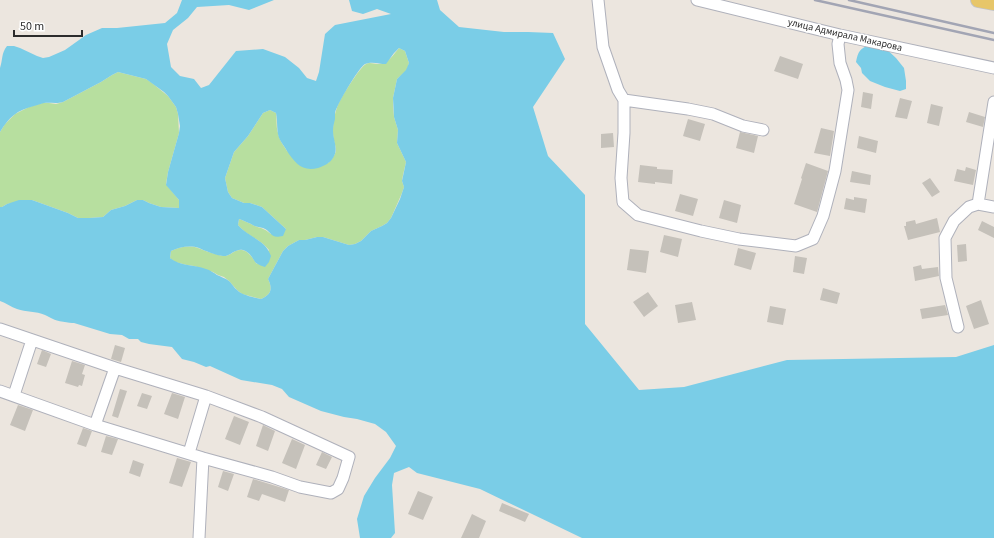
<svg xmlns="http://www.w3.org/2000/svg" width="994" height="538" font-family="'Source Sans 3',sans-serif">
  <style>
    .green { fill: #b7df9f }
    .water { fill: #7acde7; fill-rule: evenodd }
    .building { fill: #c5c1ba }
    .lines { fill: none; stroke-linecap: round; stroke-linejoin: round }
    .minor-casing { stroke: #afb1bb; stroke-width: 13 }
    .major-casing { stroke: #c4c4c4; stroke-width: 16 }
    .minor { stroke: #fff; stroke-width: 11 }
    .major { stroke: #e7c669; stroke-width: 14 }
    .rail { stroke: #a2a5b4; stroke-width: 2.5 }
    .labels { text-anchor: middle; dominant-baseline: central; stroke-width: 3; stroke-linejoin: round; paint-order: stroke }
    .street-label { font-size: 10px; fill: #2c2c2c; stroke: #fff }
  </style>
  <rect width="100%" height="100%" fill="#ece6df"/>
  <path class="green" d="M 399,48 L 405,51 L 409,63 L 407,70 L 397,79 L 393,98 L 393,105 L 394,117 L 398,130 L 397,143 L 406,162 L 403,175 L 402,181 L 404,187 L 402,193 L 391,218 L 387,223 L 382,226 L 371,231 L 361,241 L 355,244 L 349,245 L 323,237 L 317,237 L 305,240 L 299,240 L 288,246 L 283,251 L 268,279 C 273,289 271,295 261,299 L 242,294 L 237,290 L 229,281 L 224,277 L 218,275 L 213,272 L 194,266 L 187,265 L 175,262 L 170,258 L 171,251 C 179,247 189,245 198,248 C 204,250 210,253 216,254 C 219,255 222,256 225,256 C 232,255 234,249 242,250 C 249,251 253,259 257,264 L 269,250 C 260,239 247,236 238,225 L 239,219 C 243,220 246,222 251,224 C 259,229 262,226 271,234 L 286,229 L 262,207 L 250,203 L 244,203 L 232,198 L 228,192 L 225,178 L 234,152 L 248,136 L 263,113 L 270,110 L 276,113 C 277,120 276,127 278,133 C 279,140 284,146 287,151 L 328,163 C 342,149 333,147 333,132 C 333,121 335,109 341,99 C 344,93 361,66 366,64 C 370,62 373,64 378,64 C 388,64 393,55 399,48 Z
    M 118,72 L 146,79 L 152,83 L 168,96 L 176,107 L 178,114 L 179,133 L 168,172 L 166,184 L 179,200 L 179,208 L 161,207 L 149,203 L 143,200 L 137,200 L 125,206 L 111,210 L 103,217 L 89,218 L 78,218 L 68,213 L 32,200 L 7,204 L 2,207 L 0,207 L 0,132 L 5,124 L 15,114 L 29,107 L 42,103 L 49,103 L 56,104 L 63,102 L 101,82 L 112,75 Z"/>
  <path class="water" d="M 182,0 L 274,0 L 249,10 L 229,5 L 197,7 L 188,18 L 173,30 L 167,44 L 171,67 L 180,76 L 194,79 L 201,88 L 209,85 L 236,51 L 263,49 L 285,57 L 299,68 L 307,78 L 316,81 L 319,72 L 325,34 L 335,25 L 391,14 L 377,9 L 363,14 L 352,11 L 349,0 L 437,0 L 440,10 L 459,27 L 504,32 L 528,32 L 553,33 L 565,59 L 533,107 L 548,156 L 585,195 L 585,324 L 639,390 L 684,387 L 787,360 L 956,357 L 994,345 L 994,538 L 582,538 L 480,489 L 417,473 L 409,467 L 394,473 L 392,485 L 395,533 L 391,538 L 360,538 L 357,519 L 364,496 L 375,478 L 390,458 L 396,446 L 386,432 L 375,424 L 357,419 L 344,417 L 321,411 L 289,397 L 282,389 L 272,385 L 241,380 L 210,366 L 206,367 L 194,362 L 182,359 L 172,347 L 149,344 L 141,342 L 138,339 L 129,339 L 122,335 L 110,334 L 74,323 C 70,323 56,321 53,319 C 50,318 48,316 45,315 C 36,311 26,312 17,309 C 11,307 6,303 0,301 L 0,207 L 2,207 L 7,204 L 19,200 L 32,200 L 68,213 L 78,218 L 89,218 L 103,217 L 111,210 L 125,206 L 137,200 L 143,200 L 149,203 L 161,207 L 179,208 L 179,200 L 166,185 L 168,172 L 179,133 L 180,126 L 178,114 L 176,107 L 168,96 L 164,92 L 146,79 L 118,72 L 112,75 L 101,82 L 63,102 C 56,104 50,102 44,103 C 40,104 38,105 34,106 C 17,110 9,117 0,132 L 0,68 C 3,59 1,54 7,46 L 14,46 L 20,48 L 37,56 L 43,58 L 49,57 L 65,50 L 86,35 L 102,28 L 117,28 L 165,23 L 177,13 ZM 399,48 L 405,51 L 409,63 L 406,70 L 397,79 L 393,98 L 394,117 L 398,130 L 397,143 L 406,162 L 402,181 L 404,187 L 400,199 L 391,218 L 387,223 L 382,226 L 371,231 L 361,241 L 355,244 L 349,245 L 323,237 L 317,237 L 305,240 L 299,240 L 288,246 L 283,251 L 268,279 C 273,289 271,295 261,299 C 255,298 248,296 243,294 C 236,291 233,285 229,281 C 225,278 221,277 217,275 C 214,273 210,270 206,269 C 194,264 181,267 170,258 L 171,251 C 179,247 190,245 199,248 C 206,251 214,255 223,256 C 230,257 235,248 243,250 C 250,252 252,258 256,263 C 259,265 262,266 265,267 L 269,262 L 271,256 C 265,239 249,238 238,225 L 239,219 C 243,220 246,222 251,224 C 255,227 259,227 263,228 C 273,232 269,239 283,236 L 286,229 L 262,207 L 250,203 L 244,203 L 232,198 L 228,192 L 225,178 L 234,152 L 248,136 L 263,113 L 270,110 L 276,113 C 278,122 276,132 280,140 C 282,144 285,147 287,151 C 295,163 302,172 318,168 C 324,166 330,163 333,158 C 339,149 333,140 333,131 C 333,127 334,123 335,119 C 335,117 335,115 335,113 C 336,106 359,67 365,64 C 372,61 380,64 386,64 L 394,53 Z
    M 870,44 L 883,46 L 896,58 L 904,68 L 906,81 L 906,89 L 900,91 L 885,87 L 870,81 L 862,73 L 861,68 L 856,62 C 858,51 860,49 870,44 Z"/>
  <path class="building" d="M 780,56 L 803,64 L 798,79 L 774,71 Z
    M 863,92 L 873,94 L 871,109 L 861,107 Z
    M 900,98 L 912,101 L 907,119 L 895,117 Z
    M 931,104 L 943,107 L 939,126 L 927,123 Z
    M 969,112 L 985,117 L 983,127 L 966,122 Z
    M 688,119 L 705,124 L 700,141 L 683,136 Z
    M 821,128 L 834,131 L 830,156 L 814,153 Z
    M 740,132 L 758,136 L 754,153 L 736,148 Z
    M 613,133 L 614,147 L 601,148 L 601,134 Z
    M 859,136 L 878,141 L 876,153 L 857,148 Z
    M 806,163 L 828,171 L 817,212 L 794,204 L 802,179 L 801,178 Z
    M 640,165 L 657,167 L 657,169 L 673,170 L 672,184 L 655,182 L 655,184 L 638,182 Z
    M 966,167 L 976,170 L 973,185 L 954,181 L 957,169 L 965,171 Z
    M 852,171 L 871,175 L 870,185 L 850,182 Z
    M 930,178 L 940,192 L 932,197 L 922,183 Z
    M 680,194 L 698,199 L 693,216 L 675,211 Z
    M 854,197 L 867,199 L 865,213 L 844,209 L 846,198 L 854,200 Z
    M 724,200 L 741,205 L 737,223 L 719,218 Z
    M 937,218 L 940,232 L 908,240 L 904,226 L 906,226 L 906,222 L 915,220 L 916,224 Z
    M 982,221 L 994,227 L 994,238 L 978,230 Z
    M 664,235 L 682,239 L 678,257 L 660,252 Z
    M 966,244 L 967,261 L 958,262 L 957,245 Z
    M 738,248 L 756,253 L 751,270 L 734,265 Z
    M 630,249 L 649,251 L 646,273 L 627,270 Z
    M 795,256 L 807,258 L 804,274 L 793,272 Z
    M 921,265 L 922,269 L 938,267 L 939,276 L 915,281 L 913,267 Z
    M 823,288 L 840,293 L 837,304 L 820,300 Z
    M 648,292 L 658,306 L 644,317 L 633,302 Z
    M 981,300 L 989,324 L 974,329 L 966,306 Z
    M 692,302 L 696,320 L 678,323 L 675,305 Z
    M 945,305 L 948,315 L 922,319 L 920,309 Z
    M 770,306 L 786,309 L 783,325 L 767,322 Z
    M 115,345 L 125,348 L 121,362 L 111,359 Z
    M 42,350 L 51,354 L 46,367 L 37,364 Z
    M 72,361 L 85,365 L 82,374 L 85,375 L 82,386 L 79,385 L 78,387 L 65,383 Z
    M 120,389 L 127,391 L 118,418 L 112,416 Z
    M 142,393 L 152,396 L 147,409 L 137,406 Z
    M 172,393 L 185,397 L 178,419 L 164,414 Z
    M 18,405 L 33,410 L 25,431 L 10,425 Z
    M 234,416 L 249,422 L 240,445 L 225,439 Z
    M 263,425 L 275,431 L 268,451 L 256,446 Z
    M 83,428 L 92,431 L 86,447 L 77,444 Z
    M 106,436 L 118,439 L 112,455 L 101,452 Z
    M 292,439 L 305,445 L 296,469 L 282,463 Z
    M 322,452 L 332,457 L 326,469 L 316,465 Z
    M 177,458 L 191,462 L 182,487 L 169,483 Z
    M 133,460 L 144,464 L 140,477 L 129,473 Z
    M 223,471 L 234,474 L 228,491 L 218,487 Z
    M 253,479 L 289,490 L 285,502 L 262,494 L 259,501 L 247,497 Z
    M 418,491 L 433,497 L 423,520 L 408,514 Z
    M 502,503 L 529,514 L 525,522 L 499,511 Z
    M 472,514 L 486,521 L 479,538 L 461,538 Z"/>
  <g class="lines">
    <defs>
      <path id="minor" d="M 598,0 L 603,47 L 618,90 L 624,100 L 688,109 L 713,114 L 743,126 L 763,130
        M 697,0 L 840,35 L 994,68
        M 624,100 L 624,133 L 621,178 L 623,202 L 638,215 L 701,231 L 739,239 L 796,246 L 813,239 L 823,216 L 835,171 L 848,90 L 846,80 L 840,63 L 838,44 L 840,35
        M 994,102 L 978,204 L 994,207
        M 958,327 L 946,278 L 945,238 L 954,221 L 969,207 L 978,204
        M 0,329 L 115,368 L 206,396 L 262,417 L 349,457 L 343,478 L 338,489 L 331,493 L 300,487 L 272,477 L 203,458 L 95,425 L 0,391
        M 14,395 L 32,340
        M 95,425 L 115,368
        M 189,453 L 206,396
        M 199,538 L 203,458"/>
      <path id="major" d="M 978,0 L 994,3"/>
    </defs>
    <use href="#minor" class="minor-casing"/>
    <use href="#major" class="major-casing"/>
    <use href="#minor" class="minor"/>
    <use href="#major" class="major"/>
    <path class="rail" d="M 815,0 L 994,40
      M 849,0 L 994,33"/>
  </g>
  <g class="labels">
    <g class="street-label">
      <text transform="translate(845 35) rotate(13)">улица Адмирала Макарова</text>
    </g>
  </g>
  <path d="M14 30v6h68v-6" fill="none" stroke="#2c2c2c" stroke-width="2"/>
  <text x="20" y="30" font-size="12" fill="#2c2c2c" stroke="#ffffff" stroke-width="3" paint-order="stroke">50 m</text>
</svg>
